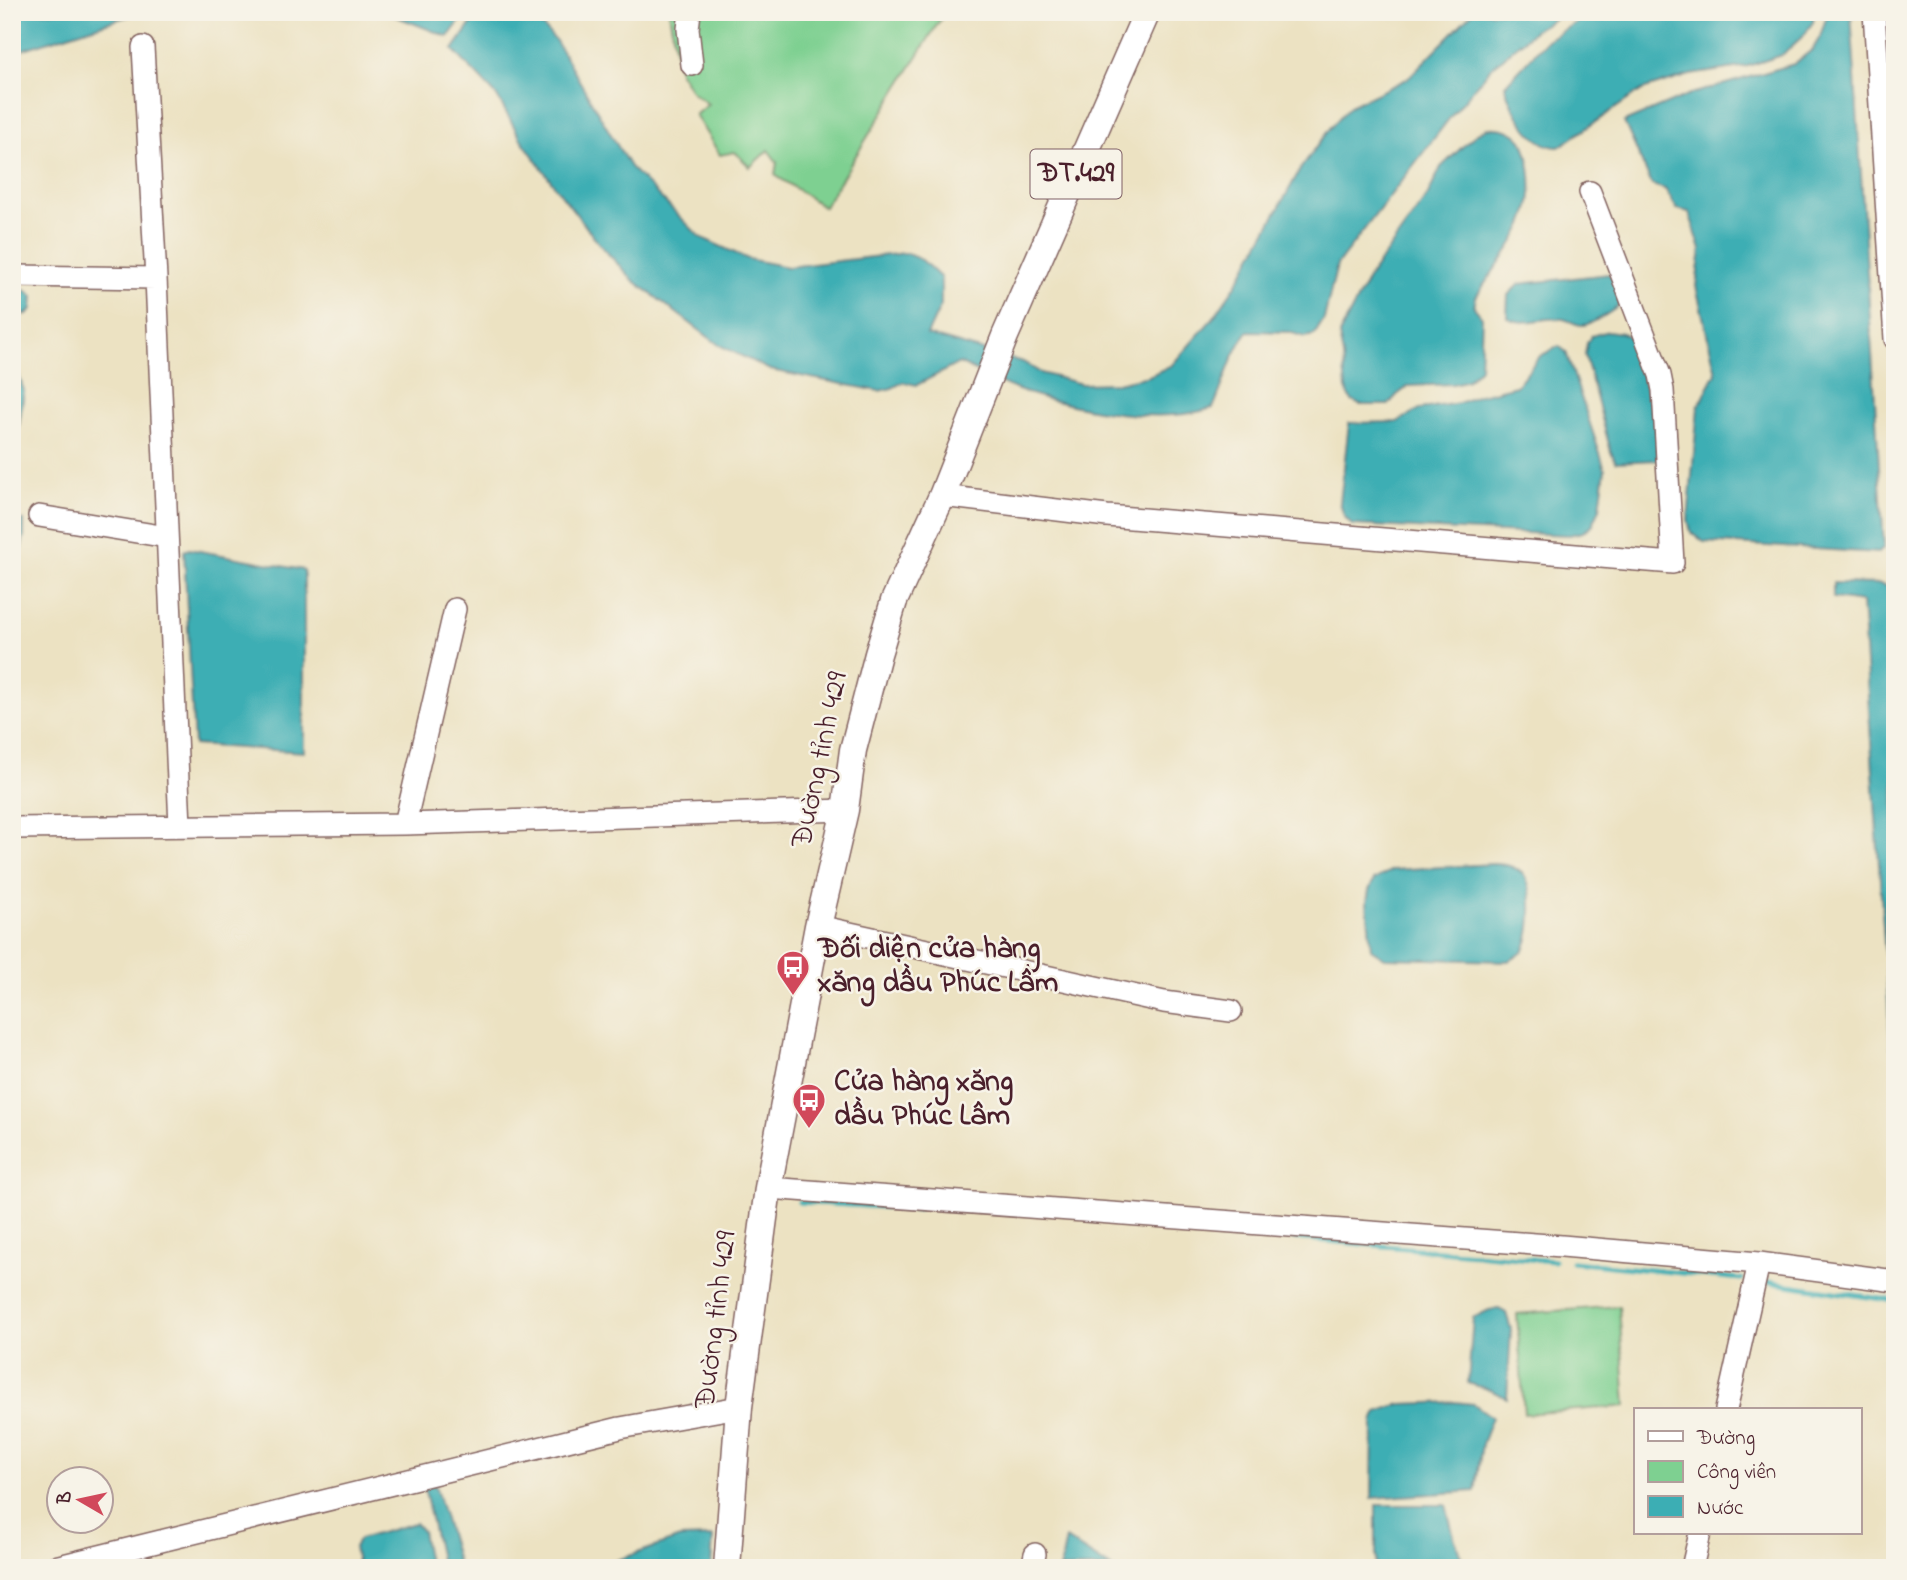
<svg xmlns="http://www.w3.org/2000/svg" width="1907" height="1580" font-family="'Indie Flower',sans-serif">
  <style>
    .green { fill: #7ed091; stroke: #64785e; stroke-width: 2 }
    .water { fill: #3caeb4; stroke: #436670; stroke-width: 2 }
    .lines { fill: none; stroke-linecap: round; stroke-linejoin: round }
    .stream { stroke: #3caeb4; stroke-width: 5 }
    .minor-casing { stroke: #836360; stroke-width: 24 }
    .major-casing { stroke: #836360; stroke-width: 29 }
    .minor { stroke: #fff; stroke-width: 21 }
    .major { stroke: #fff; stroke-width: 26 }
    .labels { text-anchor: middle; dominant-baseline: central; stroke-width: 5; stroke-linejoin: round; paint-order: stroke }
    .shield { fill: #f7f3e8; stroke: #7e5f64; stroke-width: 2 }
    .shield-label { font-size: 28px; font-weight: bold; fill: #4a1f2b }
    .street-label { font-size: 30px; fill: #4a1f2b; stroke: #f7f3e8 }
    .poi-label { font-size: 30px; font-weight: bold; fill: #4a1f2b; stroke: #f7f3e8; text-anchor: start }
  </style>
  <rect width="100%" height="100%" fill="#f7f3e8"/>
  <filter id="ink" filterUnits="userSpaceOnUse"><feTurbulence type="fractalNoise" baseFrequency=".0143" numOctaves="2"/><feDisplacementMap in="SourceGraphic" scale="14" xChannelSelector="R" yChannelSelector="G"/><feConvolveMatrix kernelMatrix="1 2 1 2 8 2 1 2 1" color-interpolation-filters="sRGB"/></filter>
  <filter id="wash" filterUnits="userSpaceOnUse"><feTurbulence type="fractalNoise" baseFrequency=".00686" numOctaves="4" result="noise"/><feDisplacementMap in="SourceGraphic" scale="28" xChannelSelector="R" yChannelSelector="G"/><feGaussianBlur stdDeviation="1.57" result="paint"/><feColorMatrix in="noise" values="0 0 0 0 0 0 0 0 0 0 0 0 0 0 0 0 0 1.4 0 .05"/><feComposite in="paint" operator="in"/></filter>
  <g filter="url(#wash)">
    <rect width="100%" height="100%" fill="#ece2c2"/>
    <path class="green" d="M 669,12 L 945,12 L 824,207 L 775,175 L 777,162 L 768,150 L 750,167 L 735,152 L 720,155 L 695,115 L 708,104 L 692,92 L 679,71 Z
      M 1619,1306 L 1626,1406 L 1524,1414 L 1517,1314 Z"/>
    <path class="water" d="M 12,12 L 141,12 L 12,53 Z
      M 385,12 L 467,12 L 448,37 Z
      M 479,12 L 530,12 L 556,41 L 630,167 L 700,237 L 748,259 L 788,267 L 905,253 L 922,260 L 941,278 L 941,305 L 927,335 L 1023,362 L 1041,373 L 1081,384 L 1117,383 L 1149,376 L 1172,365 L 1214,317 L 1236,285 L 1301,168 L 1331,127 L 1350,106 L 1407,79 L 1473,12 L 1566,12 L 1535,30 L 1490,69 L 1452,115 L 1337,265 L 1324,319 L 1314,335 L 1305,337 L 1289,332 L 1248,331 C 1229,357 1226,380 1213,408 C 1159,425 1081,410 1027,393 C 1004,386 981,373 959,363 L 917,385 L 903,382 L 892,388 L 879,391 L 770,370 L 719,345 L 633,280 L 600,245 L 554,185 L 521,139 L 497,96 L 453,50 Z
      M 1593,12 L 1814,12 L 1813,22 L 1805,34 L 1782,55 L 1748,66 L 1690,75 L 1642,90 L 1559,147 C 1533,148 1510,108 1505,85 L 1547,40 Z
      M 1828,12 L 1851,12 L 1884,547 L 1879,553 L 1704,542 L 1691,532 L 1688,520 L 1698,407 L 1716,373 L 1696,286 L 1701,250 L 1689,212 L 1677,209 L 1665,189 L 1652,185 L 1624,122 L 1688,95 L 1794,64 L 1813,49 L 1820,37 Z
      M 1487,128 C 1504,127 1521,132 1526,150 C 1546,218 1508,245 1476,297 L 1474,307 L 1482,317 L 1480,368 L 1468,380 L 1453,384 L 1409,386 L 1397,395 L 1388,405 L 1360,405 L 1352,401 L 1346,389 L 1343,356 L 1339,335 L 1369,277 L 1428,195 L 1441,167 L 1477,133 Z
      M 1609,274 L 1616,283 L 1619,306 C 1609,313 1597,322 1584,325 C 1576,326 1570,320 1563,319 C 1546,316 1522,328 1507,317 L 1508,295 L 1519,284 Z
      M 24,289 L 33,296 L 32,309 L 27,314 L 12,316 L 12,292 Z
      M 1608,331 L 1622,333 L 1630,337 L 1659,433 L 1657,460 L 1616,462 L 1611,452 L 1585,355 L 1587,343 L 1591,336 Z
      M 1559,346 L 1566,352 L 1605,469 L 1600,508 L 1593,524 L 1583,532 L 1569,535 L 1352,525 L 1344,516 L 1340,503 L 1349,423 L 1397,422 L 1420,409 L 1459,403 L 1476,396 L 1516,386 L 1540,356 Z
      M 19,376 L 24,391 L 12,472 L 12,377 Z
      M 12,518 L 24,521 L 24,536 L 12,589 Z
      M 189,549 L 304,570 L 304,752 L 194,745 L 184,551 Z
      M 1833,583 L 1881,584 L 1893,588 L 1894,592 L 1895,1053 L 1891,1049 L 1862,602 L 1833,598 Z
      M 1493,864 C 1505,864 1516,866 1524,875 C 1535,889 1532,937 1523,951 C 1519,956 1514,958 1509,961 L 1385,958 L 1371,949 L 1367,902 L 1369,890 L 1374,880 L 1392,870 Z
      M 1499,1309 L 1506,1313 L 1511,1329 L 1507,1398 L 1490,1390 L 1468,1383 L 1473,1318 L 1489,1310 Z
      M 1454,1402 L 1474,1404 L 1492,1417 L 1482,1444 L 1475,1491 L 1372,1498 L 1373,1421 L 1377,1412 L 1400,1404 Z
      M 435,1485 L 457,1561 L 457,1568 L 442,1568 L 424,1487 Z
      M 1376,1505 L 1446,1505 L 1454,1537 L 1465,1568 L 1376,1568 Z
      M 415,1523 L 422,1531 L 429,1568 L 358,1568 L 354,1547 L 359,1539 Z
      M 713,1537 L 711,1568 L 595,1568 L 680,1538 Z
      M 1066,1539 L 1111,1568 L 1060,1568 Z"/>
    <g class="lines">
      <path class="stream" d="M 799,1202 L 918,1209
        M 1214,1231 L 1554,1261
        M 1572,1262 L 1741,1279
        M 1768,1282 L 1895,1301"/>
    </g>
  </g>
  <g filter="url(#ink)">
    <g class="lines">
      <defs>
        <path id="minor" d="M 690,12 L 688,29 L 692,65
          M 1874,12 L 1895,339
          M 143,47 L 156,278
          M 12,276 L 156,278 L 180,826
          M 942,496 L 1107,516 L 1673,563 L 1663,390 L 1660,375 L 1590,192
          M 39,516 L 167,537
          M 405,824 L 455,609
          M 12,828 L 405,824 L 845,810
          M 818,926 L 1164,1002 L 1231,1011
          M 768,1188 L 1562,1246 L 1759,1263 L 1895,1281
          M 1726,1410 L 1759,1263
          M 51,1568 L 620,1428 L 739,1407
          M 1032,1568 L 1035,1554
          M 1692,1568 L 1700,1533"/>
        <path id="major" d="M 727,1568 L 739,1407 L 768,1188 L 818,926 L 845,810 L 853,750 L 878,654 L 894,601 L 942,496 L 1005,336 L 1147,12"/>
      </defs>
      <use href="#minor" class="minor-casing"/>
      <use href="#major" class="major-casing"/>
      <use href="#minor" class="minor"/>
      <use href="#major" class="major"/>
    </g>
  </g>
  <defs>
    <symbol id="bus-pin" viewBox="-11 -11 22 30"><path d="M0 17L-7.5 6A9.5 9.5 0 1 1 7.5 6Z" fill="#d1495b" stroke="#f7f3e8"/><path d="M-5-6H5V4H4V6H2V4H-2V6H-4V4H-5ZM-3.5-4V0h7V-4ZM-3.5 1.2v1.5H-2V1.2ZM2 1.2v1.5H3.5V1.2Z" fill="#fff"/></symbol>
  </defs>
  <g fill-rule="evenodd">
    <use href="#bus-pin" x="774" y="948" width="38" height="52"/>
    <use href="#bus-pin" x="790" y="1081" width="38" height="52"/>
  </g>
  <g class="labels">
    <rect class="shield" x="1030.5" y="149.5" width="91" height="49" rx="5"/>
    <g class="shield-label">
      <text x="1076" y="174">ĐT.429</text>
    </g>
    <g class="street-label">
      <text transform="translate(821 760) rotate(-78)">Đường tỉnh 429</text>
      <text transform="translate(717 1320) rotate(-83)">Đường tỉnh 429</text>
    </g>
    <g class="poi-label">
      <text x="818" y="950">Đối diện cửa hàng<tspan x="818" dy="34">xăng dầu Phúc Lâm</tspan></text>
      <text x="834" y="1083">Cửa hàng xăng<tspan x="834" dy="34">dầu Phúc Lâm</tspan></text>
    </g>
  </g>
  <rect width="1907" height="1580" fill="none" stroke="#f7f3e8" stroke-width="42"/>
  <rect x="1634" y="1408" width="228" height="126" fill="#f7f3e8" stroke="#b29e9c" stroke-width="2"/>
  <rect x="1648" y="1431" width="35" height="10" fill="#ffffff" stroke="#b29e9c" stroke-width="2"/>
  <text x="1697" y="1444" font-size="21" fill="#4a1f2b">Đường</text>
  <rect x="1648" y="1461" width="35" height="21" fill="#7ed091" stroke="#b29e9c" stroke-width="2"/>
  <text x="1697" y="1478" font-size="21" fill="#4a1f2b">Công viên</text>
  <rect x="1648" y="1496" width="35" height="21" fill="#3caeb4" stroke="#b29e9c" stroke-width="2"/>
  <text x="1697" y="1514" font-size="21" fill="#4a1f2b">Nước</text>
  <g transform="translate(80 1500) rotate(279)"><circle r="33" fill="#f7f3e8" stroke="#b29e9c" stroke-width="2"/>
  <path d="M0-5L12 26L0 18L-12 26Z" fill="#d1495b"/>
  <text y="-10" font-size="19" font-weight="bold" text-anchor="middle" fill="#4a1f2b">B</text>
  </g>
</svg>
